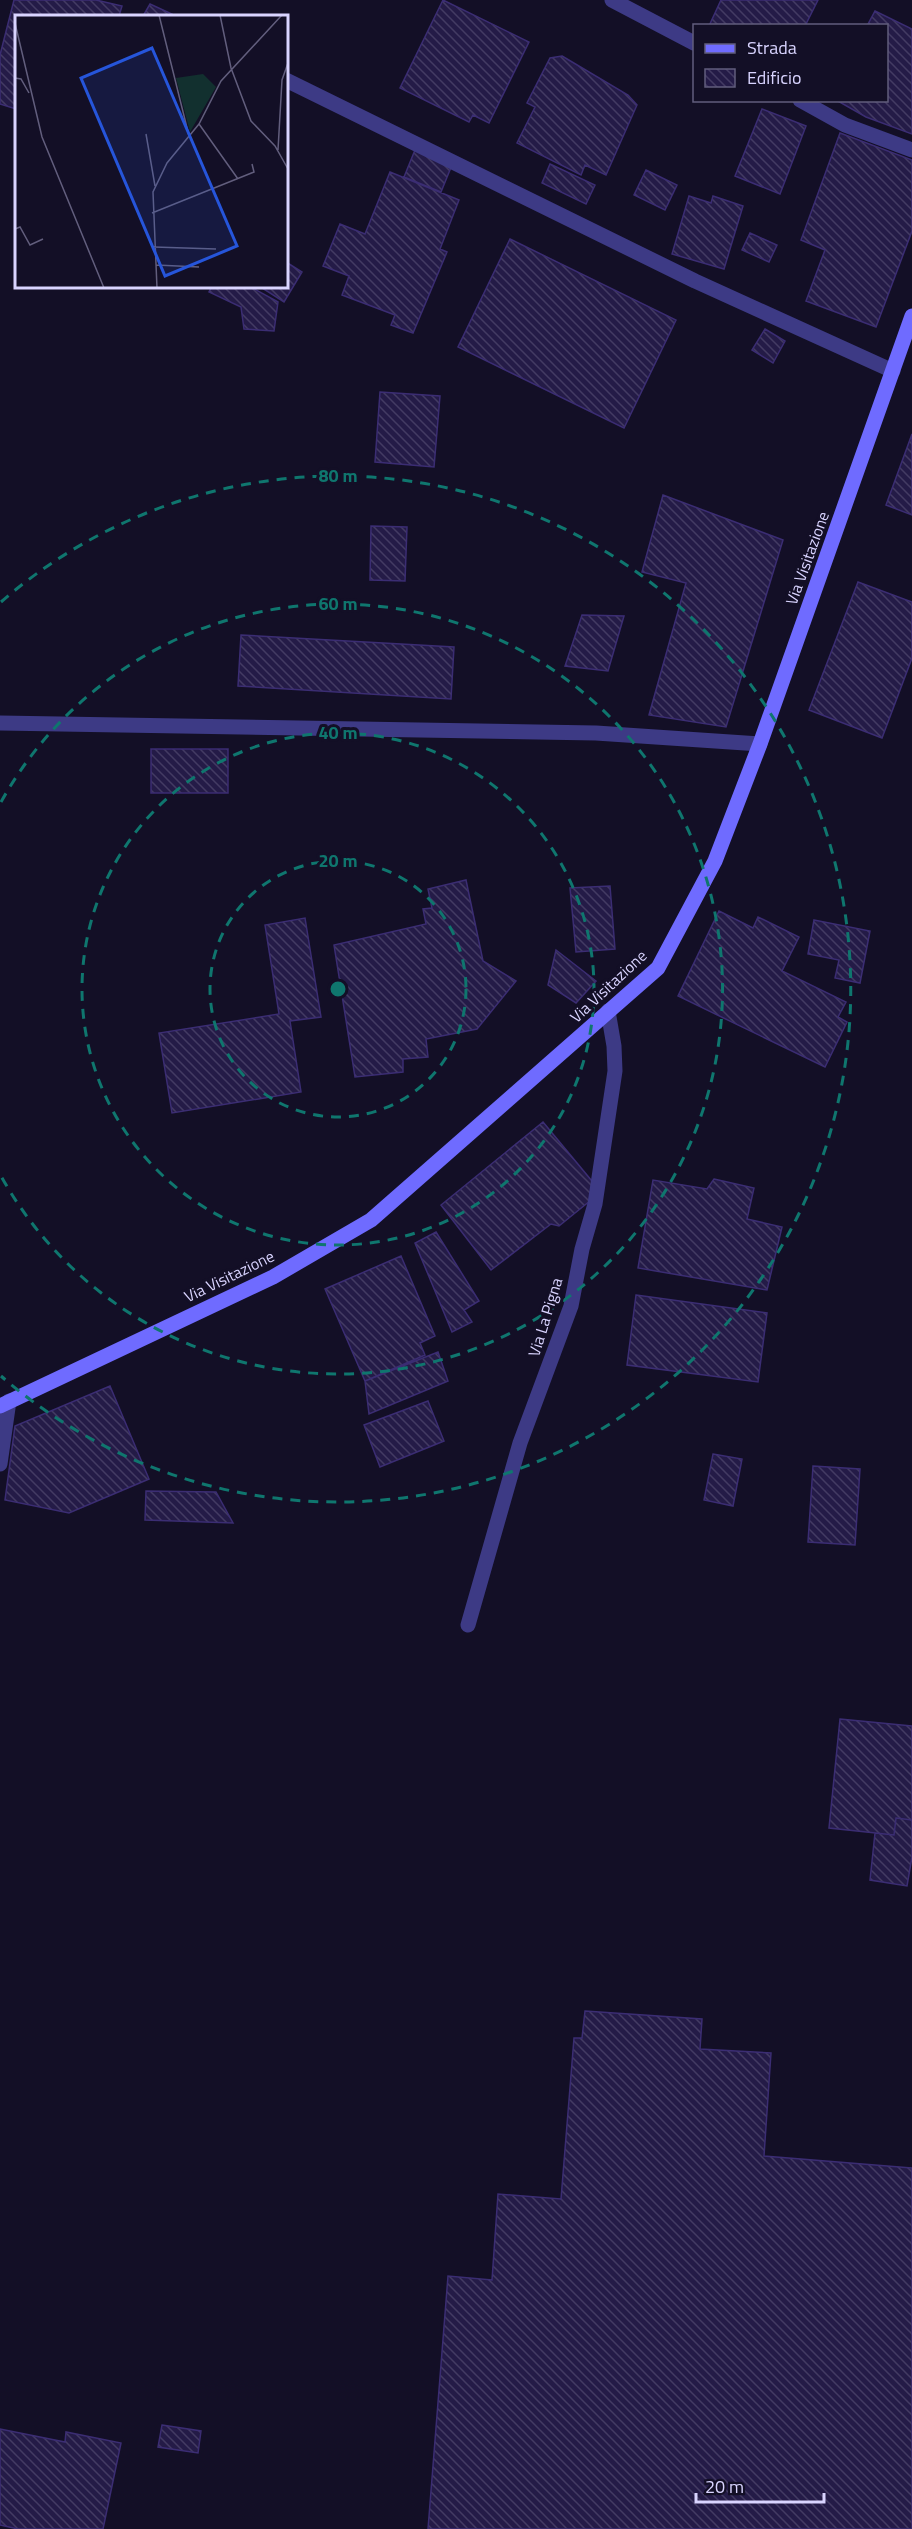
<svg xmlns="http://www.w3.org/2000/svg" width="912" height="2529" font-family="'Titillium Web',sans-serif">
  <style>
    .building { fill: url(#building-back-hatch); stroke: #3b2d73; stroke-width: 1.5 }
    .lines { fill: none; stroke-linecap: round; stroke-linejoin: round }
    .lane { stroke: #3d3a85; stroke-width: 15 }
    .street { stroke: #3d3a85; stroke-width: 15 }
    .secondary { stroke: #6f6bff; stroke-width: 15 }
    .ring { fill: none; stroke: #0f766e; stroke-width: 3; stroke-dasharray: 10 8 }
    .labels { text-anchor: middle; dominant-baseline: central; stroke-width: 6; stroke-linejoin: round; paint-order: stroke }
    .street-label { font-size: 16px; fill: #d9d4ff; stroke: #130f26 }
    .inset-road { fill: none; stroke: #625e7d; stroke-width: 1.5 }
    .view { fill: #2655da; fill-opacity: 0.15; stroke: #2655da; stroke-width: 3 }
    .inset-edge { fill: none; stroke: #d9d4ff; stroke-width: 3 }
    .centre { fill: #0f766e; stroke: #130f26; stroke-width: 3 }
    .ring-label { font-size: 18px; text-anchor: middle; font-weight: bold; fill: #0f766e; stroke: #130f26; stroke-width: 6; stroke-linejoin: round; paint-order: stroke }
  </style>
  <defs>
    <pattern id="building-back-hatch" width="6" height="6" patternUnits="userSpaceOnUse" patternTransform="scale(1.5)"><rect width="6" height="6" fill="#241b47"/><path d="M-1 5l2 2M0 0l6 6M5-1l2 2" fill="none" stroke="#433b63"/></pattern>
  </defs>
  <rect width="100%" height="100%" fill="#130f26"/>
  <path class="building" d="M 14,0 L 96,0 L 122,6 L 119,16 L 16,16 L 16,109 L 0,104 L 0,55 Z
    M 443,0 L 529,42 L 489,123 L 473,115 L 469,122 L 400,88 Z
    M 721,0 L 818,0 L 805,26 L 709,26 Z
    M 150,4 L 172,14 L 171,16 L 143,16 Z
    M 875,11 L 912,29 L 912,134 L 866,117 L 836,100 L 886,100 L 886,26 L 867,26 Z
    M 562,56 L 628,95 L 637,105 L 606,175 L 585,165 L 581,175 L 517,143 L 535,107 L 527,103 L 550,58 Z
    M 762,109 L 806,126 L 780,194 L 735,176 Z
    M 840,133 L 912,160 L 912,231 L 876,327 L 806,301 L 825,250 L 801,240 Z
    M 415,150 L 452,165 L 441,192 L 404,177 Z
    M 550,164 L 595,185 L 586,204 L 542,183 Z
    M 646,170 L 677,185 L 665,210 L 634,195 Z
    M 390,172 L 459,200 L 440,249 L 447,252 L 413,333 L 391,325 L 395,315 L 342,295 L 349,276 L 323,266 L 340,224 L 365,234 Z
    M 689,196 L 711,203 L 713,196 L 743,206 L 724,269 L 672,254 Z
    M 750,233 L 777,245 L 769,262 L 742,250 Z
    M 510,239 L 676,320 L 624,428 L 458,347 Z
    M 286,262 L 302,272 L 284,302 L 259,286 L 286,286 Z
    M 212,286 L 249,286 L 278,302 L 274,331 L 244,329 L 241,307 L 209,292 Z
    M 765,329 L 785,341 L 773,363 L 752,350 Z
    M 380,392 L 440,396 L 434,467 L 375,462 Z
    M 912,434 L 912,515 L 886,505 Z
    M 663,495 L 783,540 L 726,727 L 649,715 L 686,583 L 642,572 Z
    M 371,526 L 407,527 L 405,581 L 370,580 Z
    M 858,582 L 912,602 L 912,658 L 882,738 L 809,710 Z
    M 582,615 L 624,616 L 608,671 L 565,666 Z
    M 241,635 L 454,647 L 451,699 L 238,686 Z
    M 151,749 L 228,749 L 228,793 L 151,793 Z
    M 466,880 L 483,961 L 516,981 L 477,1029 L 426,1039 L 428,1057 L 403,1059 L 403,1072 L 355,1077 L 334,945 L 426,924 L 423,909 L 432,908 L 428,889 Z
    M 610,886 L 615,949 L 576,952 L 570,888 Z
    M 719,911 L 753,928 L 758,917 L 799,937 L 782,971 L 846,1002 L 838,1017 L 847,1022 L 825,1067 L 678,996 Z
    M 305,918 L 321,1017 L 290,1021 L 301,1092 L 172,1113 L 159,1033 L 279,1014 L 265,925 Z
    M 814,920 L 870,931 L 860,983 L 835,978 L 839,960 L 808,954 Z
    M 556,950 L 596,981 L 576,1003 L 548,985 Z
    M 543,1122 L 601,1192 L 559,1226 L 551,1224 L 491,1270 L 441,1205 Z
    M 714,1179 L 754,1188 L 747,1219 L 782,1227 L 767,1290 L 638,1268 L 653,1180 L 707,1189 Z
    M 436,1232 L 479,1301 L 464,1310 L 472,1322 L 452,1332 L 415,1243 Z
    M 401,1256 L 435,1336 L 420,1343 L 425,1355 L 365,1381 L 325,1289 Z
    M 636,1295 L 767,1313 L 758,1382 L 627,1365 Z
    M 438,1352 L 448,1381 L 369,1414 L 365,1381 Z
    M 110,1386 L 149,1479 L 69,1513 L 5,1500 L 15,1426 Z
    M 428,1401 L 444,1441 L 380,1467 L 364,1425 Z
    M 713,1454 L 742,1459 L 733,1506 L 704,1500 Z
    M 813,1466 L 860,1469 L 855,1545 L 808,1542 Z
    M 146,1491 L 216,1492 L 233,1523 L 145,1520 Z
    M 840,1719 L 912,1726 L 912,1820 L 896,1818 L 894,1835 L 829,1828 Z
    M 896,1818 L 912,1820 L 912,1857 L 907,1886 L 870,1880 L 875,1833 L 894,1835 Z
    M 585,2011 L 702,2019 L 700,2049 L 771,2053 L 764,2156 L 912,2168 L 912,2529 L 428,2529 L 448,2276 L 492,2280 L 498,2194 L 561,2199 L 574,2038 L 582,2038 Z
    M 162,2425 L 201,2431 L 198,2453 L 158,2447 Z
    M 0,2429 L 65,2442 L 66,2432 L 121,2443 L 103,2529 L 18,2529 L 0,2525 Z"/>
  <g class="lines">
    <path class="lane" d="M 612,0 L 694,43
      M 286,80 L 695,281 L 893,371
      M 800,100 L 845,125 L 912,150"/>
    <path class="street" d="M 0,723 L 596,733 L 760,744
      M 0,1464 L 9,1401
      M 468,1625 L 520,1443 L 571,1306 L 582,1249 L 595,1204 L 615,1071 L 614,1046 L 608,1011"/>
    <path class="secondary" d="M 0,1406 L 273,1277 L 371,1220 L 658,968 L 715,861 L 760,744 L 912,316"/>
  </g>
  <g class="ring">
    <circle cx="338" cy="989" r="128"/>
    <circle cx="338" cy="989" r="256"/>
    <path d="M1 802A385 385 0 1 1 1 1176"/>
    <path d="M1 602A513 513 0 1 1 1 1376"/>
  </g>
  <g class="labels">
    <g class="street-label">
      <text transform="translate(807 558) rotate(-70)">Via Visitazione</text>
      <text transform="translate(608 986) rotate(-43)">Via Visitazione</text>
      <text transform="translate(229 1276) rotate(-26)">Via Visitazione</text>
      <text transform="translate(545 1317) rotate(-73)">Via La Pigna</text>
    </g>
  </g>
  <g transform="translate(15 15)">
    <rect width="273" height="273" fill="#130f26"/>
    <path d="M 188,59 L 201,72 L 175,117 L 161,63 Z" fill="#12302f"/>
    <path class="inset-road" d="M 144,0 L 174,121M 205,0 L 216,53 L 236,106 L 260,131 L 273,154M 0,8 L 27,122 L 89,273M 0,63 L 6,64 L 14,78M 184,109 L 223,164M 131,119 L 140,171M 263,135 L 267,65 L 273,48M 137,198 L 239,157 L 237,149M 0,214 L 5,212 L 15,230 L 28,224M 139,232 L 201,234M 141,250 L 184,252M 142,273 L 138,177 L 152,148 L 184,109 L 206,66 L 267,0"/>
    <path class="view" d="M 137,33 L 222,231 L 150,261 L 66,63 Z"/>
    <rect width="273" height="273" class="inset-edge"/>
  </g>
  <circle cx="338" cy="989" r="9" class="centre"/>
  <g class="ring-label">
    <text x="338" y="482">80 m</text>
    <text x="338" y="610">60 m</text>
    <text x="338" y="739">40 m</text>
    <text x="338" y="867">20 m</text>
  </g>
  <rect x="693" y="24" width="195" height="78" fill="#130f26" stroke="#625e7d" stroke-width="1.5"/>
  <rect x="705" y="44" width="30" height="9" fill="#6f6bff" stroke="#625e7d" stroke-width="1.5"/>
  <text x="747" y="54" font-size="18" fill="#d9d4ff">Strada</text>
  <rect x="705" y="69" width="30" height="18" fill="url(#building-back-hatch)" stroke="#625e7d" stroke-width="1.5"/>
  <text x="747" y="84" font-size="18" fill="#d9d4ff">Edificio</text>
  <path d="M696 2493v9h128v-9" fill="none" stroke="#d9d4ff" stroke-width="3"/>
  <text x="705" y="2493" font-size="18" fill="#d9d4ff" stroke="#130f26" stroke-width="4.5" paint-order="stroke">20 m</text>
</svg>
